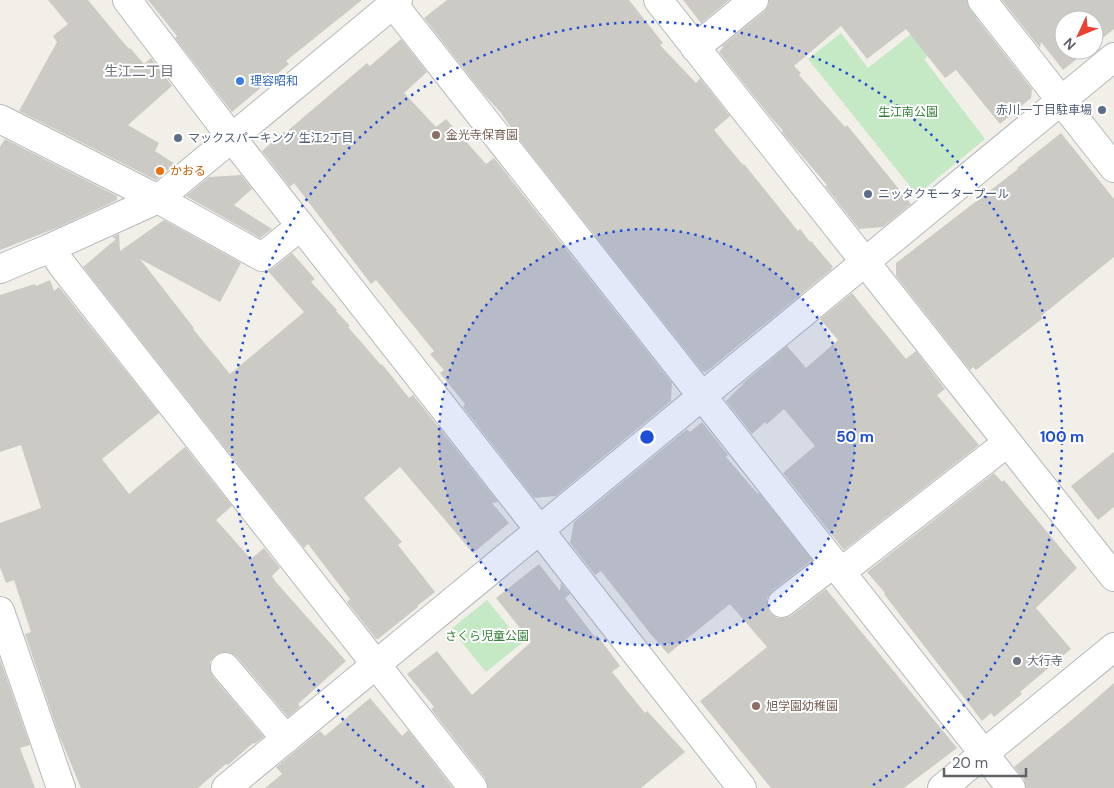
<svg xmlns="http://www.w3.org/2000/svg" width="1114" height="788" font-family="'DM Sans','Noto Sans JP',sans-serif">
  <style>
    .green { fill: #c5e8c5 }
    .building { fill: #cccac5 }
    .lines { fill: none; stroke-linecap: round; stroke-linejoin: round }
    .minor-casing { stroke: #b5b8bc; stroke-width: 30 }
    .minor { stroke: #fff; stroke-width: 28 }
    .ring { fill: none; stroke: #1d4ed8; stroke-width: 2.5; stroke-dasharray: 2.5 5 }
    .shop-dot { fill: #3f7fe0; stroke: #fff; stroke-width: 2 }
    .service-dot { fill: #5c6f8a; stroke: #fff; stroke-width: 2 }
    .education-dot { fill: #8d6e63; stroke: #fff; stroke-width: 2 }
    .food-dot { fill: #e8710a; stroke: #fff; stroke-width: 2 }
    .worship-dot { fill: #6b7280; stroke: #fff; stroke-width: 2 }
    .labels { text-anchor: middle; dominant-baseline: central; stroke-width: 4; stroke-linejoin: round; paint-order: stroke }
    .shop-label { font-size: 12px; fill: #366cbe; stroke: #fff; text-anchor: start }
    .service-label { font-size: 12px; fill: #4e5e75; stroke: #fff; text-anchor: start }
    .park-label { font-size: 12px; fill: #348238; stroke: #fff }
    .education-label { font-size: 12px; fill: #785e54; stroke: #fff; text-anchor: start }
    .food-label { font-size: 12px; fill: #c56008; stroke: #fff; text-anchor: start }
    .worship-label { font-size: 12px; fill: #5b616d; stroke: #fff; text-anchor: start }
    .neighbourhood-label { font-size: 14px; fill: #70757a; stroke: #fff }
    .centre { fill: #1d4ed8; stroke: #fff; stroke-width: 2.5 }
    .ring-label { font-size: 15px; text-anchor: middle; font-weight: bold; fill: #1d4ed8; stroke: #fff; stroke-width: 4; stroke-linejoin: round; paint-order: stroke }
  </style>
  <rect width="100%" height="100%" fill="#f1efe8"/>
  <path class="green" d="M 954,0 L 964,0 L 977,17 L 924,59 L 985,139 L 917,195 L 808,59 L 841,33 L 868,68 Z
    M 487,600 L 522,643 L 486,672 L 451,629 Z"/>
  <path class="building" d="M 48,0 L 88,0 L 111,28 L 129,49 L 130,48 L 144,64 L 151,58 L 172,86 L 128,125 L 159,143 L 155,151 L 175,164 L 156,180 L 19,111 L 57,42 L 53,36 L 68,24 Z
    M 148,0 L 362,0 L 286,61 L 289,64 L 232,112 L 175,38 L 177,36 Z
    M 447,0 L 629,0 L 663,43 L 660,45 L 696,83 L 700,78 L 730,116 L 714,130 L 743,165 L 744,164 L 798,231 L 800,229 L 810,242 L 811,241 L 833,267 L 831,268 L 832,269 L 706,372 L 702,371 L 518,138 L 501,113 L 482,92 L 424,18 Z
    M 683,0 L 729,0 L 701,23 Z
    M 769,0 L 967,0 L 970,10 L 1032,89 L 1031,98 L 1000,124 L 956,70 L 945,78 L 906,29 L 867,59 L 841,26 L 794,66 L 801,73 L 799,75 L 845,127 L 847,125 L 911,204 L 883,227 L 859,229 L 825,186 L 827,185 L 785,136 L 782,132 L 783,131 L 769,115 L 719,52 L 723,47 L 722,46 L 764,12 L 768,6 Z
    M 1002,0 L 1114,0 L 1114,29 L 1094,45 L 1094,20 L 1064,20 L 1064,50 L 1088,50 L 1063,70 L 1041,42 L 1040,48 Z
    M 401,39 L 427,72 L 404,93 L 436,127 L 446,119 L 486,164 L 494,158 L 672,383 L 671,401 L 556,496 L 534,498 L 463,407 L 465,404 L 440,373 L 444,370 L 430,354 L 434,351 L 376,280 L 371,284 L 294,183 L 290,187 L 262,151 L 284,132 L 285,133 L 367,63 L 370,66 Z
    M 1061,133 L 1114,199 L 1114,257 L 1041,316 L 1043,318 L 976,370 L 973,367 L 970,370 L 896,276 L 896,263 L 1018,169 L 1017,168 Z
    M 5,139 L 117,196 L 117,200 L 59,227 L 0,250 L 0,147 Z
    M 241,175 L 252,189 L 234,205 L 272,229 L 260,238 L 186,196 L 209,177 Z
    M 164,220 L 241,263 L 220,302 L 140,259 L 194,328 L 193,329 L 230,374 L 304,312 L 268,271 L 272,269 L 292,253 L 315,279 L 311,282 L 337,310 L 336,311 L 350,326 L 348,327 L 381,365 L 382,364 L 409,398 L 413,395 L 498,502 L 492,503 L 509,523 L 473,553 L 400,467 L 364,498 L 402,542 L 398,545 L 435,592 L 417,606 L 418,607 L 378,639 L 376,639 L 347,602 L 350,599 L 308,544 L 304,548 L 83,267 L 116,239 L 112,237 L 119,234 L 120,251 Z
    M 50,280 L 54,291 L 59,287 L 159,413 L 102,459 L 129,494 L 185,447 L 232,506 L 216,520 L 251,559 L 264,548 L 280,568 L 272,576 L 275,581 L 346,661 L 298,704 L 300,707 L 288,717 L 237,657 L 231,653 L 223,652 L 215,655 L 210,662 L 210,669 L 213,677 L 264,737 L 254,744 L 253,743 L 228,765 L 226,764 L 198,788 L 81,788 L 59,735 L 25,634 L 31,632 L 14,580 L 6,583 L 0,567 L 0,523 L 41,508 L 21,445 L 0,452 L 0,295 L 35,284 L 36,286 Z
    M 852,293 L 906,359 L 916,351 L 945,389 L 937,395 L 979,445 L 844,550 L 783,473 L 815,446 L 784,409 L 767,424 L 765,422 L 752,434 L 726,401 L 743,384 L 742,384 L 787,346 L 806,368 L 838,340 L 820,319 Z
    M 702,422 L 728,455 L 726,457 L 758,494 L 759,493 L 812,560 L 772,591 L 767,598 L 767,605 L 770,613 L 777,618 L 785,618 L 791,616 L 826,589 L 957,748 L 904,788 L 771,788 L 700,701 L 767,647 L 730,604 L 668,654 L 649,632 L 601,571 L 595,575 L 570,543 L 574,522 L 687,429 L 690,432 Z
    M 1114,452 L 1114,507 L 1098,520 L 1071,486 Z
    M 994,473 L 1002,482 L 1004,480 L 1077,568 L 1036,608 L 1071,649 L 1020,692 L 1022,694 L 994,717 L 991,713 L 982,721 L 884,594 L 885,593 L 867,572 Z
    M 539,564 L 560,591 L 561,583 L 570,594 L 565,598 L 595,637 L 597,635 L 620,666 L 612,672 L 645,713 L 647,711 L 685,752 L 641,788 L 488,788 L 485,778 L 431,709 L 434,707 L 407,674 L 437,651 L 472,695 L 531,642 L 496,598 Z
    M 0,659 L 30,745 L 20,748 L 35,788 L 0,788 Z
    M 1114,683 L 1114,788 L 1026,788 L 1024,779 L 1014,767 L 1074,718 Z
    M 370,698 L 402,736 L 408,730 L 453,788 L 265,788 L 282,774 L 276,767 L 320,731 L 325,736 Z"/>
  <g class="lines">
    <defs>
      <path id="minor" d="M 127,0 L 231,137 L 742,788
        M 658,0 L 1114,577
        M 982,0 L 1114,168
        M 393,4 L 1011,788
        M 695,48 L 754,0
        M 0,119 L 158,199 L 262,257 L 301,226
        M 50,248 L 62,265 L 473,788
        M 0,269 L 50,248 L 158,199 L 398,0
        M 841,572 L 1007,443
        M 782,603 L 834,563
        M 0,611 L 61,788
        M 225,667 L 286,739
        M 226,788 L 1114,57
        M 942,788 L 1114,647"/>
    </defs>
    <use href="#minor" class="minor-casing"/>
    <use href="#minor" class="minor"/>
  </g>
  <circle cx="647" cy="437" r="208" fill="#1d4ed8" fill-opacity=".12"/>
  <g class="ring">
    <circle cx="647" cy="437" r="208"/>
    <path d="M424 787A415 415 0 1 1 870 787"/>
  </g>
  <circle class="shop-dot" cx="240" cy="81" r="5"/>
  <g class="service-dot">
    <circle cx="1102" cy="110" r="5"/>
    <circle cx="178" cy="138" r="5"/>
    <circle cx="868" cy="194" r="5"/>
  </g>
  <g class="education-dot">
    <circle cx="436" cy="135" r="5"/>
    <circle cx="756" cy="706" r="5"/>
  </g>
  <circle class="food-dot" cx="160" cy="171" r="5"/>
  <circle class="worship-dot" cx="1017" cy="661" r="5"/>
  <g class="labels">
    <g class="shop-label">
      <text x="250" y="81">理容昭和</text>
    </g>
    <g class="service-label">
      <text x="1092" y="110" text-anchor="end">赤川一丁目駐車場</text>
      <text x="188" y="138">マックスパーキング 生江2丁目</text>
      <text x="878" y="194">ニッタクモータープール</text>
    </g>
    <g class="park-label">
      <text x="908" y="112">生江南公園</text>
      <text x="487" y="636">さくら児童公園</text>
    </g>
    <g class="education-label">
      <text x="446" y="135">金光寺保育園</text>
      <text x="766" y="706">旭学園幼稚園</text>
    </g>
    <g class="food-label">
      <text x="170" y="171">かおる</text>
    </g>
    <g class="worship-label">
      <text x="1027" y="661">大行寺</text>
    </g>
    <g class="neighbourhood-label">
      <text x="139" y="71">生江二丁目</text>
    </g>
  </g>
  <circle cx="647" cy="437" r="8" class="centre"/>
  <g class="ring-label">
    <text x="855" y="442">50 m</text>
    <text x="1062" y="442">100 m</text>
  </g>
  <g transform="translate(1079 35) rotate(226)"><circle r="24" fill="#ffffff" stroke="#bfc1c3"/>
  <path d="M0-4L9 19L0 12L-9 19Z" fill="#ea4335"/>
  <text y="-8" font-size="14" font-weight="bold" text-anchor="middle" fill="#5f6368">N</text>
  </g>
  <path d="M944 768v8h82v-8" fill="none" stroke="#5f6368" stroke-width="2.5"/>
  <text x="952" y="768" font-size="15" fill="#5f6368" stroke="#ffffff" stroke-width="4" paint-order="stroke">20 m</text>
</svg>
